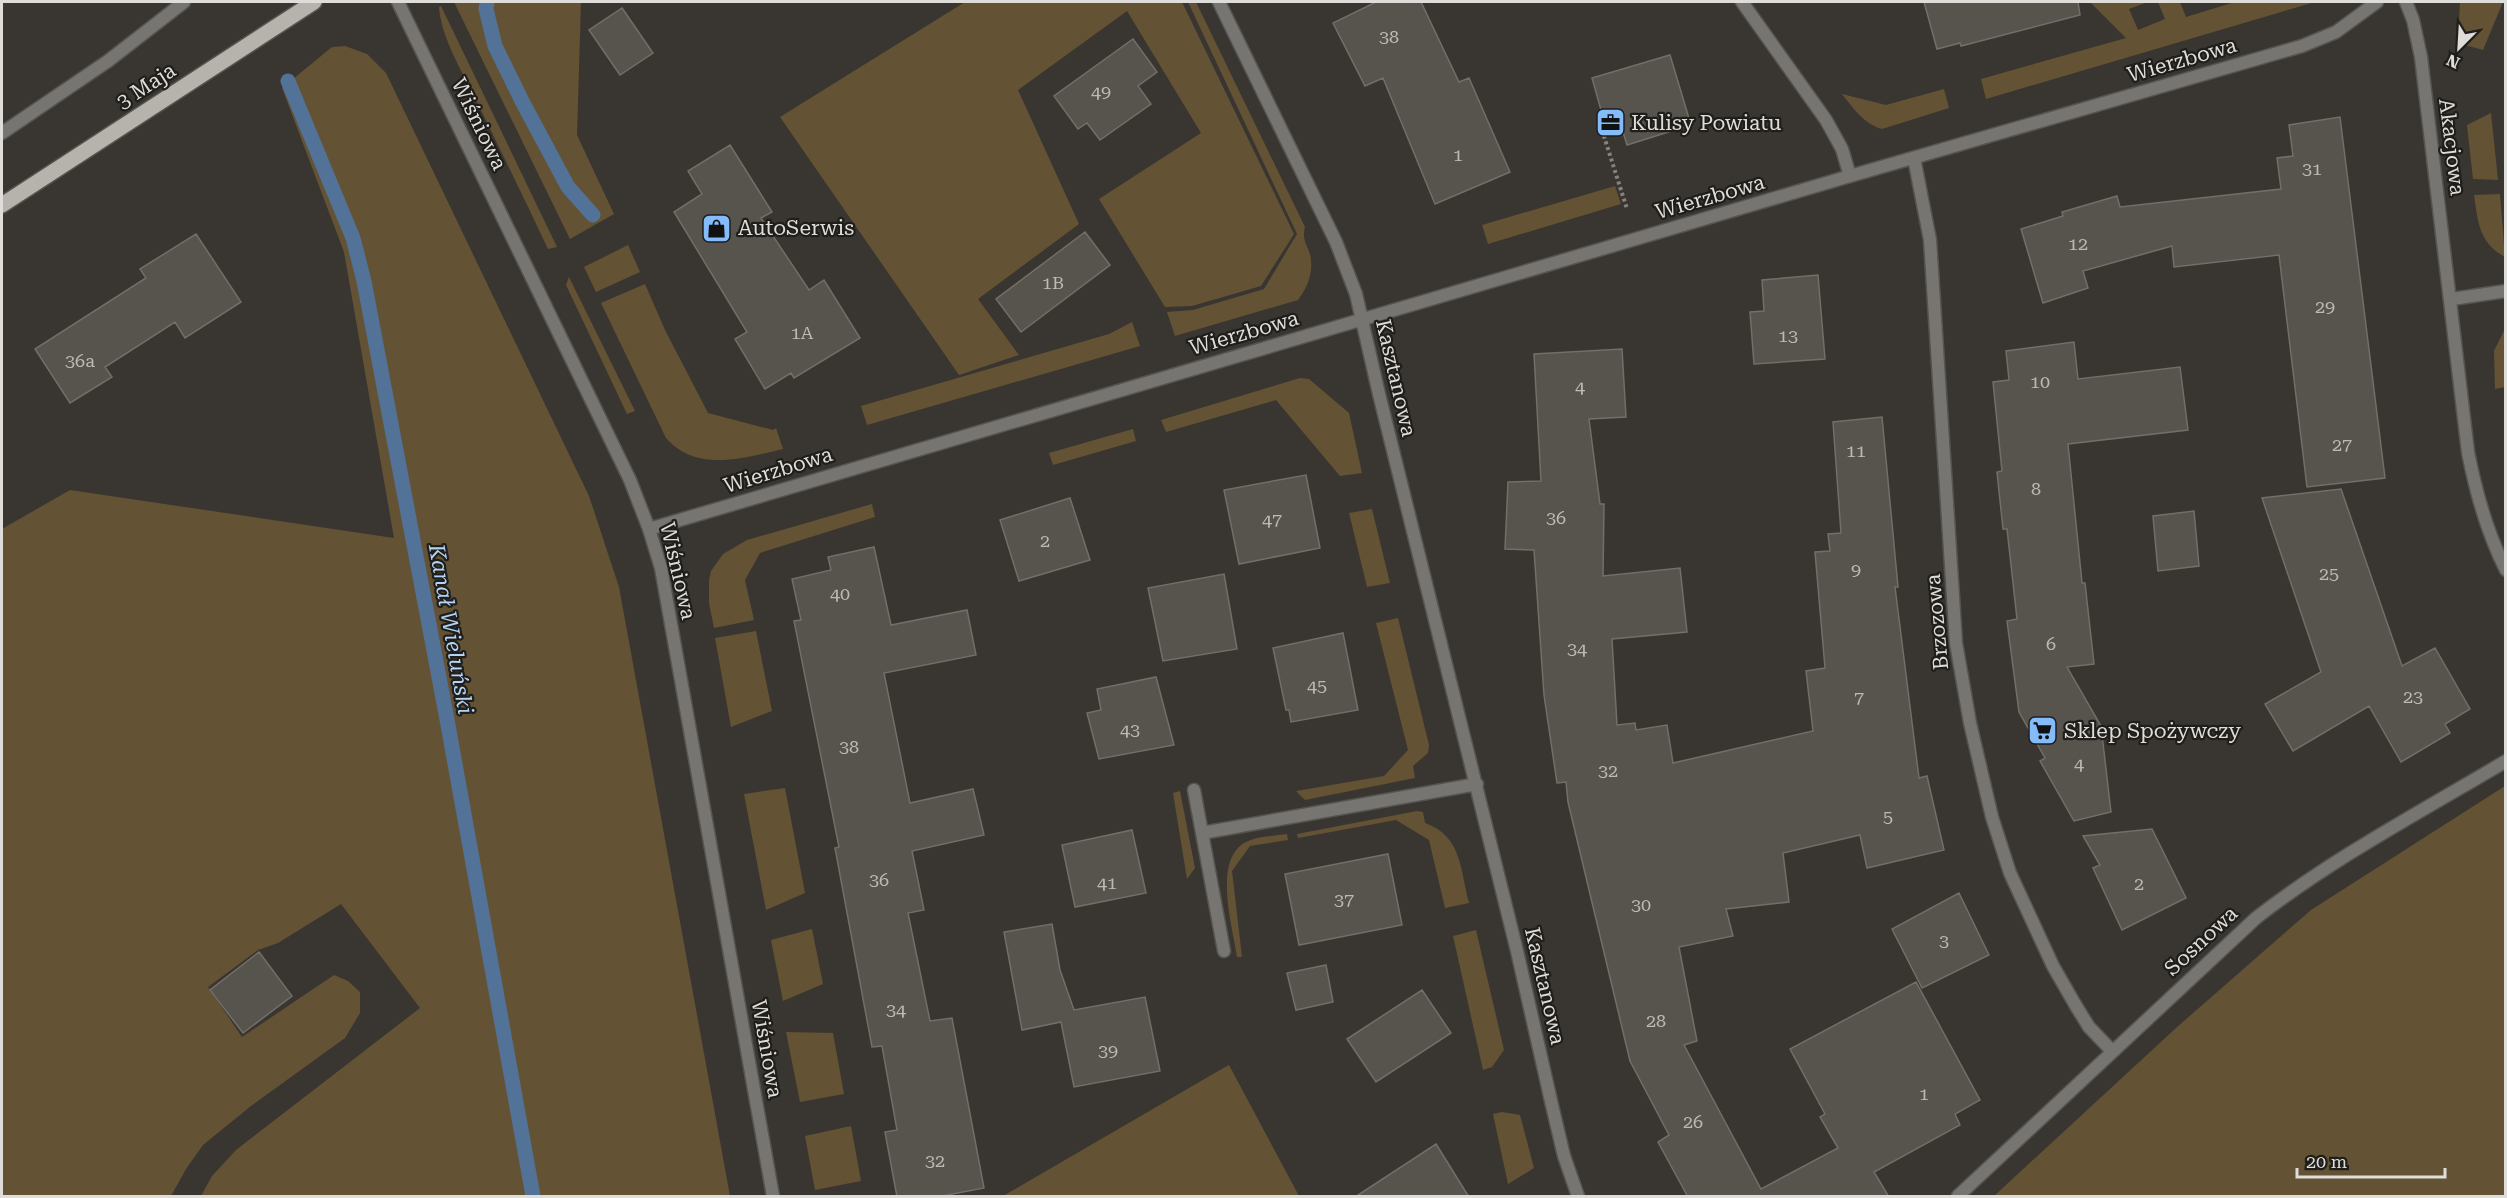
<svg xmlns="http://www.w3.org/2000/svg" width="2507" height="1198" font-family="'Roboto Serif',serif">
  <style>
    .green { fill: #645234 }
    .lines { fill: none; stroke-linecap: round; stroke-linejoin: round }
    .stream { stroke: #527297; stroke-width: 15 }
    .building { fill: #57534d; stroke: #726e68; stroke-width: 1.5 }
    .minor-casing { stroke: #57544f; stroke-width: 15 }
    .primary-casing { stroke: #57544f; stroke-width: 18 }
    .path { stroke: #85837e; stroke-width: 4; stroke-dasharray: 3 3; stroke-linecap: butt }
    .minor { stroke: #777572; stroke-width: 12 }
    .primary { stroke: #b6b3ad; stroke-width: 15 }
    .labels { text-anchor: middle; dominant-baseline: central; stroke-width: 4.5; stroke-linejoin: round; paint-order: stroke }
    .number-label { font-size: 18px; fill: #bdbab6 }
    .street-label { font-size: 21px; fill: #dfddd9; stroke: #1f1e1b }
    .poi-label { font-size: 21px; fill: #dfddd9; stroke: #1f1e1b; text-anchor: start }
    .water-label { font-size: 22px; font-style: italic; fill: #b4d3f6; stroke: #1f1e1b }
  </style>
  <rect width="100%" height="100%" fill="#393631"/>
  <path class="green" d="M 454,2 L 581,2 L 577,135 L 614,214 L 570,239 Z
    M 965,2 L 1182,2 L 1294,234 L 1261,286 L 1192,306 L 1165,307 L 1099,199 L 1201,133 L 1127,11 L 1018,90 L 1079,224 L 978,299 L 1019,355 L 959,375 L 780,117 Z
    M 1188,2 L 1196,2 L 1305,227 C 1302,239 1306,243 1310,254 C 1314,271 1308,287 1298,300 L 1175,336 L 1167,312 L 1193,310 L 1264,289 L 1297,234 Z
    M 2090,2 L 2148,2 L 2129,9 L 2138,30 L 2165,19 L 2158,2 L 2180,2 L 2186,17 L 2235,2 L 2315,2 L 1986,99 L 1981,79 L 2126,38 Z
    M 2460,2 L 2503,2 L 2483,50 L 2458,43 Z
    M 441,6 L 557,247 L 548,249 C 524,198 499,147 474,96 C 461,69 441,37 439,7 Z
    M 345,46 L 367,54 L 386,73 L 589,496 L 619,587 L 730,1196 L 201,1196 L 212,1176 L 236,1150 L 420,1008 L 341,904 L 278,943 L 258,950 L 208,987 L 242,1037 L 334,975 L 348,981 L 360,992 L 360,1013 L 345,1038 L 251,1106 L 203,1145 L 186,1169 L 171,1196 L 2,1196 L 2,529 L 70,490 L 394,538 L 344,252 L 282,88 L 332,47 Z
    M 1944,89 L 1949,108 L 1882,129 C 1864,124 1853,108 1842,94 L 1886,105 Z
    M 2491,113 L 2498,180 L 2473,179 L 2467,125 Z
    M 1615,186 L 1621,204 L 1488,244 L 1482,225 Z
    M 2500,194 L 2505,257 C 2479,243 2478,222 2474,195 Z
    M 628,245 L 640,272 L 596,292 L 584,267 Z
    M 569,277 L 635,411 L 627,414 L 566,285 Z
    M 645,284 L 665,330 L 708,413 L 773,430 L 776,428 L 783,449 C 743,458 697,473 666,438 L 601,303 Z
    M 1132,322 L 1140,346 L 867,425 L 861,406 L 1109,334 Z
    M 2505,329 L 2505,387 L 2495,389 L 2494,351 Z
    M 1300,378 L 1309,379 L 1349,413 L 1362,473 L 1340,476 L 1276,400 L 1166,432 L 1161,420 Z
    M 1133,429 L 1136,441 L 1053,465 L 1049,453 Z
    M 872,504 L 875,517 L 760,553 L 745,580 L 754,620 L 714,628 L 709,603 L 709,580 L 711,571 L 723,554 L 747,540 Z
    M 1372,509 L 1390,583 L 1367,587 L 1349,513 Z
    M 1398,618 L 1429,745 L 1428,753 L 1413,766 L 1415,778 L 1305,800 L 1296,791 L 1384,776 L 1408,750 L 1376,623 Z
    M 756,631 L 772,711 L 731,727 L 715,638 Z
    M 2505,786 L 2505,1196 L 1994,1196 L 2176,1028 L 2311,910 Z
    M 785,788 L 805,893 L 766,910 L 744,794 Z
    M 1180,791 L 1195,868 L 1187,879 L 1173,793 Z
    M 1417,811 L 1423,812 L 1425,823 C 1462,836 1460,869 1469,903 L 1445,908 L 1429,840 L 1396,820 L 1298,838 L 1297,834 Z
    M 1287,834 L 1288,840 L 1250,846 L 1232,871 L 1242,957 L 1237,957 C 1233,928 1212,859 1246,842 C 1258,836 1274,836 1287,834 Z
    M 812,929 L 823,984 L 783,1001 L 771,940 Z
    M 1476,930 L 1504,1050 L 1492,1067 L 1483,1070 L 1453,936 Z
    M 786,1032 L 833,1033 L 844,1094 L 800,1102 Z
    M 1229,1065 L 1299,1196 L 1003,1196 L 1213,1074 Z
    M 1502,1112 L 1520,1115 L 1534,1168 L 1508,1184 L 1493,1114 Z
    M 851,1126 L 861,1181 L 815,1190 L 805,1136 Z"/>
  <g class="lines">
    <path class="stream" d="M 487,2 L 486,9 L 495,46 L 523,103 L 568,187 L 593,215
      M 288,81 L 353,238 L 364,281 L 446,714 L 533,1196"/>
  </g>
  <path class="building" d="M 1376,2 L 1421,2 L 1459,82 L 1469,78 L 1510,172 L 1435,204 L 1383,78 L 1365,86 L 1333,23 Z
    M 1924,2 L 2078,2 L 2080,15 L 1961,46 L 1960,43 L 1937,49 Z
    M 622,8 L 653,53 L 620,75 L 589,30 Z
    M 1133,39 L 1157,72 L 1138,86 L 1151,104 L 1100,140 L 1087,123 L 1078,129 L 1054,96 Z
    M 1670,55 L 1691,125 L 1627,145 L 1623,132 L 1608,135 L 1592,78 Z
    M 2340,117 L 2385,478 L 2307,487 L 2279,255 L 2174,267 L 2172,246 L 2083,271 L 2088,288 L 2043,303 L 2021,229 L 2063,216 L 2062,212 L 2117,196 L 2120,207 L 2281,189 L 2277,158 L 2293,156 L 2289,125 Z
    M 730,145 L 772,212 L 761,218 L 809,290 L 824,280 L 860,338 L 794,378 L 791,373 L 765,389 L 735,339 L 747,332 L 674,212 L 702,194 L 688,171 Z
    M 1085,232 L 1110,265 L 1021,332 L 996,299 Z
    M 196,234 L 241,302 L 185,338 L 175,322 L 105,367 L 112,377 L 70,403 L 35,349 L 146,278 L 140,269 Z
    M 1818,275 L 1825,359 L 1754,364 L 1750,312 L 1764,311 L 1762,280 Z
    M 2074,342 L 2078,379 L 2180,367 L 2188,430 L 2068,444 L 2082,583 L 2085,583 L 2094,664 L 2067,667 L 2101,726 L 2111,812 L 2074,821 L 2040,761 L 2045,758 L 2019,712 L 2007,621 L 2017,619 L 2007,529 L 2003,529 L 1997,472 L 2002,471 L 1993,382 L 2009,380 L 2006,351 Z
    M 1622,349 L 1626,417 L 1589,419 L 1600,504 L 1604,504 L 1603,576 L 1680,568 L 1687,632 L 1612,639 L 1617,725 L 1635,723 L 1636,730 L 1667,725 L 1673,763 L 1813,731 L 1806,671 L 1825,668 L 1815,552 L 1830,551 L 1828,534 L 1841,533 L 1833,422 L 1882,417 L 1898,587 L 1895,587 L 1919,778 L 1927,776 L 1944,850 L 1867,868 L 1860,835 L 1783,853 L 1789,902 L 1726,909 L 1733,936 L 1679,947 L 1697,1041 L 1684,1045 L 1761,1189 L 1838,1148 L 1820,1117 L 1825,1114 L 1790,1049 L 1916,982 L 1980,1100 L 1955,1114 L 1960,1125 L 1874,1172 L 1889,1197 L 1688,1197 L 1658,1142 L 1669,1135 L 1630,1061 L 1568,802 L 1566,782 L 1557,783 L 1544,695 L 1534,550 L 1505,549 L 1508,482 L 1541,481 L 1534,354 Z
    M 1306,475 L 1320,548 L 1239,564 L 1224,490 Z
    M 2341,489 L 2402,666 L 2435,648 L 2470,709 L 2445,724 L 2450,733 L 2401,762 L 2369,706 L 2293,751 L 2265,704 L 2321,672 L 2262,498 Z
    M 1070,498 L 1090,560 L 1019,581 L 1000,520 Z
    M 2194,511 L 2199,566 L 2158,571 L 2153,516 Z
    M 874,547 L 891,625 L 967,610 L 976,655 L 884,673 L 910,803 L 973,789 L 984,835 L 912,851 L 924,910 L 908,913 L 930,1021 L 952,1018 L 984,1188 L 937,1197 L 897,1197 L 885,1132 L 897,1130 L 882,1046 L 872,1047 L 835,848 L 839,847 L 794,621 L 801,620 L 792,579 L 831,570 L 828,557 Z
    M 1224,574 L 1237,649 L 1163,661 L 1148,588 Z
    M 1343,633 L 1358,710 L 1291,722 L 1289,710 L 1286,710 L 1273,648 Z
    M 1156,677 L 1174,745 L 1099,759 L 1087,713 L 1101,710 L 1097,689 Z
    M 2152,829 L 2186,898 L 2122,930 L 2093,868 L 2100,865 L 2083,836 Z
    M 1132,830 L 1146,893 L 1075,907 L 1062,845 Z
    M 1388,854 L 1402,925 L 1299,945 L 1285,874 Z
    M 1959,893 L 1989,955 L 1922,988 L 1892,929 Z
    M 1052,924 L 1060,970 L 1074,1010 L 1145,997 L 1160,1071 L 1074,1087 L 1061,1022 L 1022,1030 L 1004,932 Z
    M 259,952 L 292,996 L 243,1033 L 210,990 Z
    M 1326,965 L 1333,1002 L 1296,1010 L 1287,973 Z
    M 1422,990 L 1451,1033 L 1376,1082 L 1347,1039 Z
    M 1436,1144 L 1469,1197 L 1355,1197 Z"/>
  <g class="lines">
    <defs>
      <path id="minor" d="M 398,2 L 630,480 L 649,529 L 661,568 L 773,1196
        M 1219,2 L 1336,242 L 1356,294 L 1379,394 L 1517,951 L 1551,1101 L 1564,1156 L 1578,1196
        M 1742,2 L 1826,120 L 1842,149 L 1850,176
        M 2406,2 L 2413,20 L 2421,57 L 2468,452 C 2476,493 2487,533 2506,570
        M 2,133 L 108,61 L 184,2
        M 1914,158 L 1930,240 L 1956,643 L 1970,723 L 1992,817 L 2010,873 L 2053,966 L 2076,1006 L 2089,1027 L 2112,1051
        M 2452,299 L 2506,291
        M 649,529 L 1850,176 L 2302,46 L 2336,32 L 2377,2
        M 1194,790 L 1224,951
        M 1202,833 L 1477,784
        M 1958,1196 L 2256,918 C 2333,858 2422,811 2506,761"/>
      <path id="primary" d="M 2,205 L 314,2"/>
    </defs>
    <use href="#minor" class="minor-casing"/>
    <use href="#primary" class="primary-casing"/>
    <path class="path" d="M 1602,130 L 1627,209"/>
    <use href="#minor" class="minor"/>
    <use href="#primary" class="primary"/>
  </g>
  <defs>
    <symbol id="office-square" viewBox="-11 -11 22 22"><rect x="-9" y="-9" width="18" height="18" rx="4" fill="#84bcfb" stroke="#1f1e1b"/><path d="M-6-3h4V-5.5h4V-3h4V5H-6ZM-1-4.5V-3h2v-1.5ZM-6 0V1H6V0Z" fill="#111"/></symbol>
    <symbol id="shop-square" viewBox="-11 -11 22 22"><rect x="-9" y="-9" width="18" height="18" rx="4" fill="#84bcfb" stroke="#1f1e1b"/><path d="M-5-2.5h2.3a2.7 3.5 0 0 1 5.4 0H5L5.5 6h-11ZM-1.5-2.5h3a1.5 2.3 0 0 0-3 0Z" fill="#111"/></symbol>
    <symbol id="supermarket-square" viewBox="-11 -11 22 22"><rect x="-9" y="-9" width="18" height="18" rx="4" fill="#84bcfb" stroke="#1f1e1b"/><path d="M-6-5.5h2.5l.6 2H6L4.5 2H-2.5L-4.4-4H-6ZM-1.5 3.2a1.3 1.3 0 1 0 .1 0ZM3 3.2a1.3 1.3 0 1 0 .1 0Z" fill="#111"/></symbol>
  </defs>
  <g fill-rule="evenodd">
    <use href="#office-square" x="1594" y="106" width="33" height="33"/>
    <use href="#shop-square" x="700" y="212" width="33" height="33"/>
    <use href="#supermarket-square" x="2026" y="714" width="33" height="33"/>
  </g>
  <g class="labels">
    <g class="number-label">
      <text x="1389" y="36">38</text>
      <text x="1101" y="91">49</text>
      <text x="1458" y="154">1</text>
      <text x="2312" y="168">31</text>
      <text x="2078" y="243">12</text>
      <text x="1053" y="282">1B</text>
      <text x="2325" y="306">29</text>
      <text x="802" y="332">1A</text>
      <text x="1788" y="335">13</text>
      <text x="80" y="360">36a</text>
      <text x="2040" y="381">10</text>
      <text x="1580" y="386">4</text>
      <text x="2342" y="444">27</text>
      <text x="1856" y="450">11</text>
      <text x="2036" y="488">8</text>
      <text x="1556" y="517">36</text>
      <text x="1272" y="519">47</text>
      <text x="1045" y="540">2</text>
      <text x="1856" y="569">9</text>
      <text x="2329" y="573">25</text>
      <text x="840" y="593">40</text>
      <text x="2051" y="643">6</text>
      <text x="1577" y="648">34</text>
      <text x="1317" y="685">45</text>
      <text x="2413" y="696">23</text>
      <text x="1859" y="697">7</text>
      <text x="1130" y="729">43</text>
      <text x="849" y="746">38</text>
      <text x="2079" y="763">4</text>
      <text x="1608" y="770">32</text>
      <text x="1888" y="816">5</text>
      <text x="879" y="879">36</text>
      <text x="1107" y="882">41</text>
      <text x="2139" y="883">2</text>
      <text x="1344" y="899">37</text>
      <text x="1641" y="904">30</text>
      <text x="1944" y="940">3</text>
      <text x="896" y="1009">34</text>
      <text x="1656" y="1020">28</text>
      <text x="1108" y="1050">39</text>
      <text x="1924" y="1093">1</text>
      <text x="1693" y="1121">26</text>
      <text x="935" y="1160">32</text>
    </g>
    <g class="street-label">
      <text transform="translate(2182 60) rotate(-16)">Wierzbowa</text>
      <text transform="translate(146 86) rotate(-33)">3 Maja</text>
      <text transform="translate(479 124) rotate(64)">Wiśniowa</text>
      <text transform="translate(2452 147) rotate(83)">Akacjowa</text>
      <text transform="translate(1710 197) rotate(-16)">Wierzbowa</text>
      <text transform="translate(1244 333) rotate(-16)">Wierzbowa</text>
      <text transform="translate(1396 378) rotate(77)">Kasztanowa</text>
      <text transform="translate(778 470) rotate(-17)">Wierzbowa</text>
      <text transform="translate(678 571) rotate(77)">Wiśniowa</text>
      <text transform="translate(1937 622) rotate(-95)">Brzozowa</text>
      <text transform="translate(2201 941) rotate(-43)">Sosnowa</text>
      <text transform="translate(1545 986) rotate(77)">Kasztanowa</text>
      <text transform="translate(767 1049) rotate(80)">Wiśniowa</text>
    </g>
    <g class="poi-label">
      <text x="1631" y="123">Kulisy Powiatu</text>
      <text x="738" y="228">AutoSerwis</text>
      <text x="2064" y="731">Sklep Spożywczy</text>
    </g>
    <g class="water-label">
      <text transform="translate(451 629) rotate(80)">Kanał Wieluński</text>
    </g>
  </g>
  <rect width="2507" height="1198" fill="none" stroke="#dfddd9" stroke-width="6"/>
  <g transform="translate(2459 48) rotate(204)" stroke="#1f1e1b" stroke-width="4.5" paint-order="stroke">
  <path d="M0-4.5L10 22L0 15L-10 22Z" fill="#dfddd9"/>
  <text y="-9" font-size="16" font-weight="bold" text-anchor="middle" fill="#dfddd9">N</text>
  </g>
  <path d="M2297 1168v9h148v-9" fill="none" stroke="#dfddd9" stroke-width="3"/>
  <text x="2306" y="1168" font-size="18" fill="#dfddd9" stroke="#1f1e1b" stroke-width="4.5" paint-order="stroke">20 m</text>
</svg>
